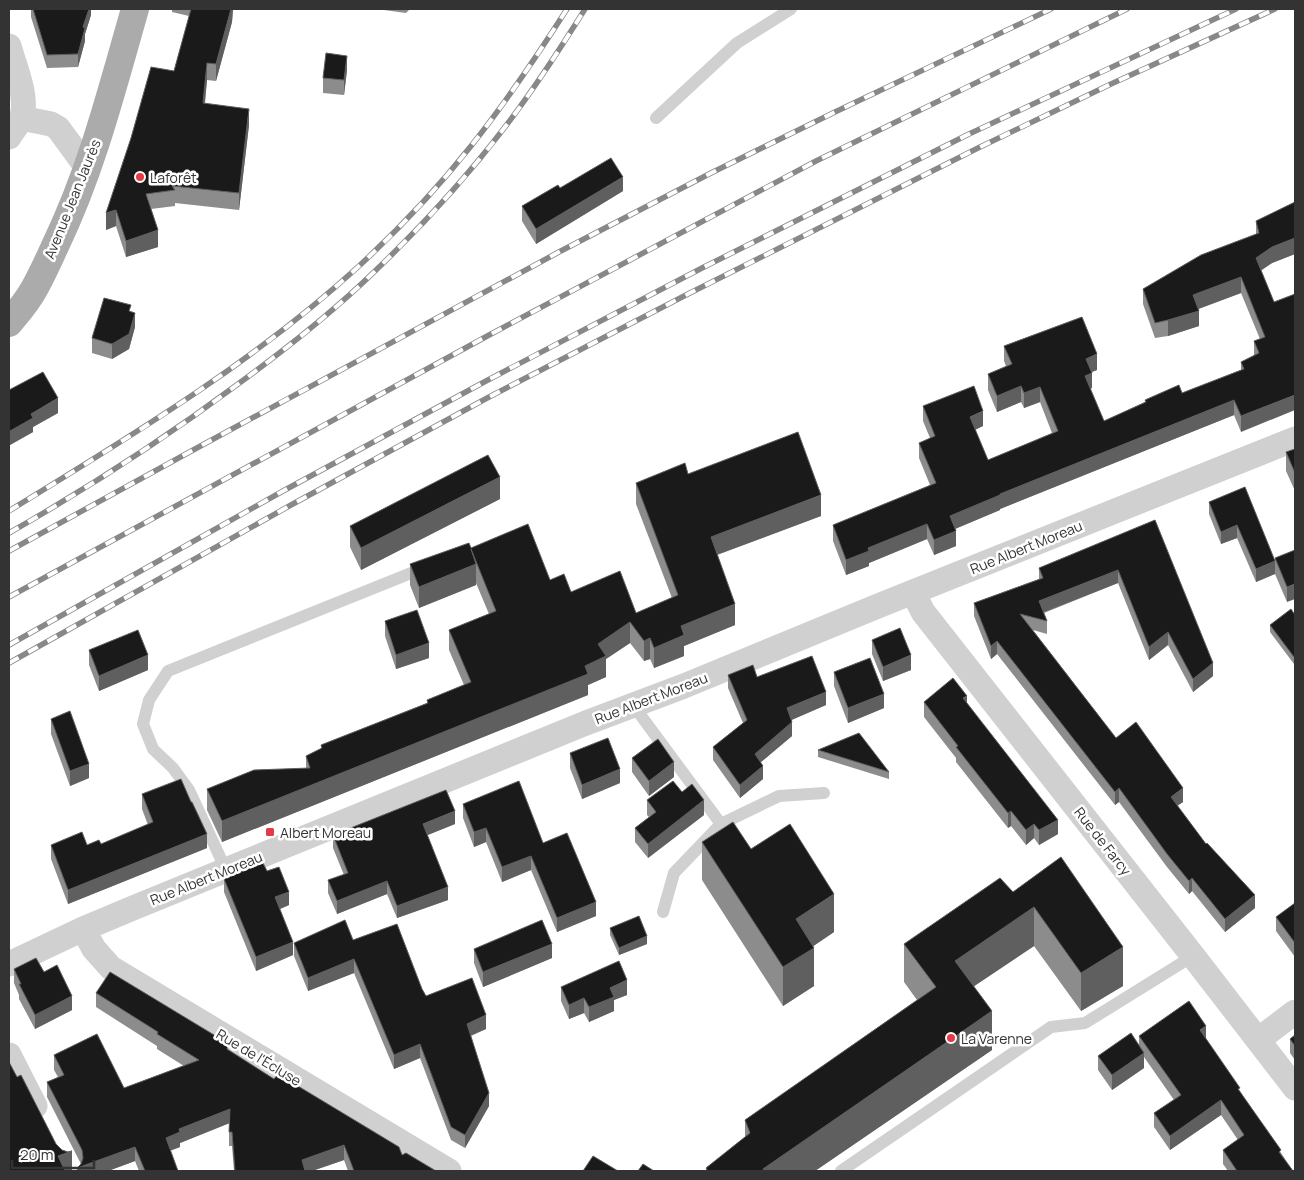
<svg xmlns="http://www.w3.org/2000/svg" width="1304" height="1180" font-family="Manrope,sans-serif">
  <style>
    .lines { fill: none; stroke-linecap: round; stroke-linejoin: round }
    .service { stroke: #d0d0d0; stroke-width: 12 }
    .minor { stroke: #d0d0d0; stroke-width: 25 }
    .primary { stroke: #ababab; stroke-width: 28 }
    .rail-casing { stroke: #888; stroke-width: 5.5 }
    .rail { stroke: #fff; stroke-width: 4; stroke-dasharray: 11; stroke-linecap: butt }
    .wall { fill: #8c8c8c }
    .shaded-wall { fill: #5f5f5f }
    .building { fill: #1a1a1a; stroke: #5f5f5f }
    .poi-dot { fill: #e63946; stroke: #fff; stroke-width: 2 }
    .labels { text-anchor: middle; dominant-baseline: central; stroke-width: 5; stroke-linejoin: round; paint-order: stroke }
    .poi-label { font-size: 14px; fill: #333; stroke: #fff; text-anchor: start }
    .street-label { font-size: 14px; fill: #333; stroke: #fff }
  </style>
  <rect width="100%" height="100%" fill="#fff"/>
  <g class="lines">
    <path class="service" d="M 656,118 L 737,43 L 791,9
      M 633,705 L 721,824 L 674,873 L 663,912
      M 721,824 L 779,796 L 824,793
      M 226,870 L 189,790 L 173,768 L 153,749 L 143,724 L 149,700 L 168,671 L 426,567
      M 841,1171 L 1051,1027 L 1085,1023 L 1193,956"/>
    <path class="minor" d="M 9,46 C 14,65 28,96 22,116 C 19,123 13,131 9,137
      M 21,118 L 51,124 L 58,128 L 88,169
      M 913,592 L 923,612 L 1193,956 L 1295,1088
      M 83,929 L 94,949 L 111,968 L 449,1171
      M 9,964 L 83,929 L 133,908 L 586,723 L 684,686 L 878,606 L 1295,439
      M 1258,1040 L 1295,1012
      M 9,1055 L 35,1106"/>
    <path class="primary" d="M 9,323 C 18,312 27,302 34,289 C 42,275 49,259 56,244 C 92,169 112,89 135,9"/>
    <defs>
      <path id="rail" d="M 9,511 C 131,436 253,363 359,266 C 399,229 437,189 471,146 C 506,102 537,56 567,9
        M 9,533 C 88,488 164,439 238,384 C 286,349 333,312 375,271 C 422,226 466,178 505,127 C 534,89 560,49 585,9
        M 9,551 L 195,449 L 557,253 L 711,173 L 835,112 L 1051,9
        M 9,597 L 491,334 L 816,161 L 1127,9
        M 9,645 L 283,491 L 486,381 L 702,268 L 969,134 L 1236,9
        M 9,663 L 291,505 L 489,397 L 686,295 L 978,148 L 1111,84 L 1275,9"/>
    </defs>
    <use href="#rail" class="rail-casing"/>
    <use href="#rail" class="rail"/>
  </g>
  <path class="wall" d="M 31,9 L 91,9 L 91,15 L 85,34 L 85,41 L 78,67 L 47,68 L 31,17 Z
    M 172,9 L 233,9 L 232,22 L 216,81 L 207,80 L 205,104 L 249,125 L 239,210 L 175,203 L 175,206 L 151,209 L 158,247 L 126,257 L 116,226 L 106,230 L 174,71 L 189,16 L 172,12 Z
    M 384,9 L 410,9 L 406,13 L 384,10 Z
    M 347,70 L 344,95 L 323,93 L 323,78 Z
    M 560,188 L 623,191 L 536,244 L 522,221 L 522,206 Z
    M 1295,202 L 1295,254 L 1272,263 L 1261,270 L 1274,302 L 1241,432 L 1234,415 L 1000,509 L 1000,510 L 955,529 L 956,546 L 934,555 L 927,539 L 869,563 L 869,566 L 846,575 L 833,541 L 833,525 L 930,485 L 919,458 L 919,443 L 930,438 L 923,421 L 923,406 L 983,426 L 975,430 L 988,460 L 1052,433 L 1040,402 L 1024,408 L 1021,402 L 997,412 L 988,390 L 988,374 L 1006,366 L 1004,361 L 1004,346 L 1097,370 L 1092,372 L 1092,388 L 1090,389 L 1104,421 L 1145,402 L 1145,400 L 1182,393 L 1241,370 L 1241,362 L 1254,356 L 1254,341 L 1260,339 L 1241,293 L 1198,309 L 1199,326 L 1168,336 L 1155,338 L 1143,304 L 1143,289 L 1256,234 L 1256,221 Z
    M 131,312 L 135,327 L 129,349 L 112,359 L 92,353 L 92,338 Z
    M 9,390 L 58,413 L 33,427 L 33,432 L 10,445 L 9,443 Z
    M 1295,449 L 1295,491 L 1286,471 L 1286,452 Z
    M 688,474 L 821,516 L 717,555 L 735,625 L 684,646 L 684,656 L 654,668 L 650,659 L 644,661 L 630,643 L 606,659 L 606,677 L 588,685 L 588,695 L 222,842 L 207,810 L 207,789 L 306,768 L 306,756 L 321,749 L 321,745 L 427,703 L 427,700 L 464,685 L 449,650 L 449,630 L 489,614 L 476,583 L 476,585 L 419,608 L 410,585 L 410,564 L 471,548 L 550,580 L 571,592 L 636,613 L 672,598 L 636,504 L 636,483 Z
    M 1245,487 L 1275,561 L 1275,558 L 1295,550 L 1287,602 L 1275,574 L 1256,582 L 1237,538 L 1221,544 L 1209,514 L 1209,502 Z
    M 500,499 L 361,570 L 350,547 L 350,526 Z
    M 1155,520 L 1213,676 L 1193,692 L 1168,645 L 1149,660 L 1118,583 L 1044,613 L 1047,621 L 1047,634 L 1033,630 L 1116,738 L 1183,802 L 1177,806 L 1255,908 L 1225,932 L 1192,891 L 1189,894 L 1167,867 L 1119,802 L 1115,805 L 997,654 L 991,659 L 974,616 L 974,603 L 1039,579 L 1039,568 Z
    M 1295,615 L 1294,664 L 1270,632 L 1270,625 Z
    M 385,621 L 429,658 L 396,669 L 385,636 Z
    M 872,640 L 911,670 L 883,681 L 872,654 Z
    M 89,650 L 148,670 L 99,691 L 89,665 Z
    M 834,672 L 884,708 L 848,723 L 834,686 Z
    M 728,675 L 757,677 L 826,705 L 791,720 L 792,736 L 761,762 L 763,779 L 740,798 L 713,760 L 713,747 L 743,723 L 728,688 Z
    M 924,702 L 967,703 L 1058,834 L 1039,845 L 1034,838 L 1026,845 L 1011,826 L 1008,828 L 956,762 L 956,758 L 924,717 Z
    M 51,719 L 89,778 L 70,786 L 51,734 Z
    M 818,750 L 889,772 L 889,779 L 818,757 Z
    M 570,753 L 620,783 L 582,799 L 570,768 Z
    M 632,758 L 674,777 L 649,796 L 632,772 Z
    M 682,792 L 704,815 L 648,858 L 635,842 L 635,828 L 649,817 L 647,815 L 647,800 Z
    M 142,794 L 207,848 L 68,904 L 51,859 L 51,845 L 87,845 L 101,844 L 148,825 L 142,809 Z
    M 463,804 L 543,843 L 596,916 L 557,932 L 531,870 L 502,882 L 486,842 L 474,847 L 463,818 Z
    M 455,824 L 427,835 L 448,900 L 397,918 L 387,894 L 337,914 L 328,893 L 328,880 L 344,875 L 333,848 L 333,835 Z
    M 702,842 L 751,849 L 834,932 L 813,946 L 814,986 L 783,1006 L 702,880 Z
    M 1061,857 L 1123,986 L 1081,1011 L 1034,946 L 974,986 L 992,1050 L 815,1171 L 706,1171 L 706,1168 L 745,1137 L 745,1120 L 917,1000 L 904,982 L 904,944 L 1013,892 Z
    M 267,871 L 289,905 L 280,909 L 293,955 L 256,971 L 224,892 L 224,879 Z
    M 1295,903 L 1295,957 L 1276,931 L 1276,917 Z
    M 610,928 L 647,944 L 619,955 L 610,935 Z
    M 353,940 L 422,989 L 426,996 L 486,1029 L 471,1036 L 489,1106 L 465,1148 L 451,1140 L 420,1058 L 394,1069 L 354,973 L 308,991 L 294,956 L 294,943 Z
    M 474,949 L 552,958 L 483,987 L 474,963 Z
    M 14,969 L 44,972 L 72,1010 L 35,1029 L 19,999 L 19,995 L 14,983 Z
    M 561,987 L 627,995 L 614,1000 L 614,1011 L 589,1022 L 584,1013 L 569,1019 L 561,1001 Z
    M 96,993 L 229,1051 L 274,1079 L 402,1155 L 436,1171 L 348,1171 L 344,1160 L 312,1171 L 234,1171 L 232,1146 L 229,1146 L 229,1123 L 180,1143 L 180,1147 L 170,1151 L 178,1171 L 139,1171 L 135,1161 L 108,1171 L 77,1171 L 81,1164 L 47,1097 L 47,1082 L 58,1077 L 54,1070 L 54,1055 L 124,1088 L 184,1066 L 157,1049 L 157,1046 L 96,1007 Z
    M 1295,1035 L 1295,1060 L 1290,1053 L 1290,1039 Z
    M 1139,1036 L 1206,1039 L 1240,1091 L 1293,1171 L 1228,1171 L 1223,1164 L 1223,1150 L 1238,1140 L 1221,1115 L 1170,1150 L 1154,1127 L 1154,1113 L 1174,1100 L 1144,1057 L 1144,1068 L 1112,1090 L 1098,1070 L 1098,1056 L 1139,1046 Z"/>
  <path class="shaded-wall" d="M 89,9 L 91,9 L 91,15 L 85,34 L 85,41 L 78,67 L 78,54 L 83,27 Z
    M 231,9 L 233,9 L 232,22 L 216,81 L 216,64 Z
    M 347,56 L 347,70 L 344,95 L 344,80 Z
    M 207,63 L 207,80 L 203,120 L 203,103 Z
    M 249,109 L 249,125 L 239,210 L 239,193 Z
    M 623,177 L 623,191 L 536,244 L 536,229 Z
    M 116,210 L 116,226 L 106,230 L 106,213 Z
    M 158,230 L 158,247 L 126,257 L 126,241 Z
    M 1295,238 L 1295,254 L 1272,263 L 1256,274 L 1256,258 L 1272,247 Z
    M 1241,277 L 1241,293 L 1193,311 L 1193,295 Z
    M 1199,311 L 1199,326 L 1168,336 L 1168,320 Z
    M 135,313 L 135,327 L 129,349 L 112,359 L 112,344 Z
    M 1097,354 L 1097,370 L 1086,374 L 1086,359 Z
    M 1092,373 L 1092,388 L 1085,391 L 1085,376 Z
    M 1021,386 L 1021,402 L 997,412 L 997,396 Z
    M 1040,387 L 1040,402 L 1024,408 L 1024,393 Z
    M 1295,395 L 1295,410 L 1241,432 L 1241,416 Z
    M 58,398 L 58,413 L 33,427 L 33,432 L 10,445 L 10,431 L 31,414 Z
    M 1234,400 L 1234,415 L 1000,509 L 1000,510 L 950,531 L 950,516 L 1000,494 Z
    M 983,411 L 983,426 L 970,432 L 970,417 Z
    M 500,477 L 500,499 L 361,570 L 361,548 Z
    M 821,495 L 821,516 L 711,557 L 711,537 Z
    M 927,524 L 927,539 L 869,563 L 869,566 L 846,575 L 846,560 L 868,548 Z
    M 1237,525 L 1237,538 L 1221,544 L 1221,532 Z
    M 956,531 L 956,546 L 934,555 L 934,540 Z
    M 1275,561 L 1275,574 L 1256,582 L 1256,569 Z
    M 476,564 L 476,585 L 419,608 L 419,587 Z
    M 1118,570 L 1118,583 L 1039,614 L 1039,601 Z
    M 1295,584 L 1295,599 L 1287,602 L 1287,587 Z
    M 735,604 L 735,625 L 684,646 L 684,656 L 654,668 L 654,648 L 681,626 Z
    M 630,622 L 630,643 L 606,659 L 606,677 L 588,685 L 588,695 L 222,842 L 222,821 L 585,666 L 598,644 Z
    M 1168,632 L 1168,645 L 1149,660 L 1149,647 Z
    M 650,638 L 650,659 L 644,661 L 644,641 Z
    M 997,641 L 997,654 L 991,659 L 991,646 Z
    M 429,643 L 429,658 L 396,669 L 396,655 Z
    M 148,655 L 148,670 L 99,691 L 99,676 Z
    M 911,655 L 911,670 L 883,681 L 883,667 Z
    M 1213,663 L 1213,676 L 1193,692 L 1193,679 Z
    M 826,692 L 826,705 L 787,722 L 787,708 Z
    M 884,694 L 884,708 L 848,723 L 848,708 Z
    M 967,696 L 967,710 L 963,698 Z
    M 792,722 L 792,736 L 755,767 L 755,754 Z
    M 674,762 L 674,777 L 649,796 L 649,781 Z
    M 89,764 L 89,778 L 70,786 L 70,771 Z
    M 763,766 L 763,779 L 740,798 L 740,785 Z
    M 620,769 L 620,783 L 582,799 L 582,785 Z
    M 1119,788 L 1119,802 L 1115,805 L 1115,792 Z
    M 1183,788 L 1183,802 L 1171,810 L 1171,797 Z
    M 704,800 L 704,815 L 648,858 L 648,844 Z
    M 455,811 L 455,824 L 423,837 L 423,824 Z
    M 1011,811 L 1011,826 L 1008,828 L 1008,813 Z
    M 1058,820 L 1058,834 L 1039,845 L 1039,830 Z
    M 1034,824 L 1034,838 L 1026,845 L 1026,830 Z
    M 486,828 L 486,842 L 474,847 L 474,832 Z
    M 207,834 L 207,848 L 68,904 L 68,890 Z
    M 531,856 L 531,870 L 502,882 L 502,867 Z
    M 1192,878 L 1192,891 L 1189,894 L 1189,881 Z
    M 387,881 L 387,894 L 337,914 L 337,901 Z
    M 448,887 L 448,900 L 397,918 L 397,906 Z
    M 289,892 L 289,905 L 275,911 L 275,897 Z
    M 834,894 L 834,932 L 796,958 L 796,919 Z
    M 1255,895 L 1255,908 L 1225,932 L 1225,919 Z
    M 596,902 L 596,916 L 557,932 L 557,918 Z
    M 1034,907 L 1034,946 L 955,999 L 955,961 Z
    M 647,936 L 647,944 L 619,955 L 619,948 Z
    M 293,942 L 293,955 L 256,971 L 256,957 Z
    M 552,944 L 552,958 L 483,987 L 483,972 Z
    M 1123,947 L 1123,986 L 1081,1011 L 1081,973 Z
    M 814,948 L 814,986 L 783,1006 L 783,967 Z
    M 354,959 L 354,973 L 308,991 L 308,978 Z
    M 627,980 L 627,995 L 614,1000 L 614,1011 L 589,1022 L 589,1007 L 610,988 Z
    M 72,996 L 72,1010 L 35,1029 L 35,1015 Z
    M 584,998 L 584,1013 L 569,1019 L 569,1005 Z
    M 992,1011 L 992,1050 L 815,1171 L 763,1171 L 763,1169 Z
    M 486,1015 L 486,1029 L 467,1037 L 467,1024 Z
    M 1206,1026 L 1206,1040 L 1200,1030 Z
    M 420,1044 L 420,1058 L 394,1069 L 394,1055 Z
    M 1144,1053 L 1144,1068 L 1112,1090 L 1112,1075 Z
    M 489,1093 L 489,1106 L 465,1148 L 465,1135 Z
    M 1221,1100 L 1221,1115 L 1170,1150 L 1170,1136 Z
    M 230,1109 L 230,1123 L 180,1143 L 180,1147 L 166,1152 L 166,1138 L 179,1129 Z
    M 344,1145 L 344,1160 L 312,1171 L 302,1171 L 302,1160 Z
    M 135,1147 L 135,1161 L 108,1171 L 77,1171 L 77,1168 Z
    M 72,1151 L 72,1171 L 58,1171 L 58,1156 Z"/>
  <path class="building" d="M 33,9 L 89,9 L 83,27 L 85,28 L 78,54 L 47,55 Z
    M 191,9 L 231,9 L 216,64 L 207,63 L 203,103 L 249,109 L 239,193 L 172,186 L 175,190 L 146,194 L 158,230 L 126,241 L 116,210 L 106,213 L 131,138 L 151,67 L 174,71 Z
    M 326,53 L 347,56 L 344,80 L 323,78 Z
    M 611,158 L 623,177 L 536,229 L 522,206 L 558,185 L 560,188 Z
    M 1295,202 L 1295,238 L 1272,247 L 1256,258 L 1274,302 L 1295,294 L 1295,395 L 1241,416 L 1234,400 L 1000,494 L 1000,495 L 950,516 L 956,531 L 934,540 L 927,524 L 868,548 L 869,551 L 846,560 L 833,525 L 936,483 L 919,443 L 935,436 L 923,406 L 974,386 L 983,411 L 970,417 L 988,460 L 1058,431 L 1040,387 L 1024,393 L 1021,386 L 997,396 L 988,374 L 1012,364 L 1004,346 L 1082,317 L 1097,354 L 1086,359 L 1092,373 L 1085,376 L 1104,421 L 1146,402 L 1145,400 L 1179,385 L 1182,393 L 1244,369 L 1241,362 L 1259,353 L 1254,341 L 1265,337 L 1241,277 L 1193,295 L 1199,311 L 1168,320 L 1155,323 L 1143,289 L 1201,255 L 1259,233 L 1256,221 Z
    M 104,298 L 131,305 L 129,311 L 135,313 L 129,334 L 112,344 L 92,338 Z
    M 43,372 L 58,398 L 31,414 L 33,418 L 10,431 L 9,428 L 9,390 Z
    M 798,432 L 821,495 L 711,537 L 735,604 L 681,626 L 684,635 L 654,648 L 650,638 L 644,641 L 630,622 L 598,644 L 606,656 L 585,666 L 588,674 L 222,821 L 207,789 L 254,770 L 310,768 L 306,756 L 322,748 L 321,745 L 428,703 L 427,700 L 471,682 L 449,630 L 496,611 L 471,549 L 476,564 L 419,587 L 410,564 L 469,543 L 471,548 L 528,524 L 550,580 L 564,574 L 571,592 L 620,571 L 636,613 L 678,595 L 636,483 L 685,463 L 688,474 Z
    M 1295,449 L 1295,473 L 1286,452 Z
    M 488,455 L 500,477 L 361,548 L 350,526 Z
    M 1245,487 L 1275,561 L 1256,569 L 1237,525 L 1221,532 L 1209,502 Z
    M 1155,520 L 1213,663 L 1193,679 L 1168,632 L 1149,647 L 1118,570 L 1039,601 L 1047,621 L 1020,614 L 1116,738 L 1136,722 L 1183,788 L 1171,797 L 1206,844 L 1207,843 L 1255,895 L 1225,919 L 1192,878 L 1189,881 L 1167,854 L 1119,788 L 1115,792 L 997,641 L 991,646 L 974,603 L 1043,578 L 1039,568 Z
    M 1295,550 L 1295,584 L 1287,587 L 1275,558 Z
    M 1291,609 L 1295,615 L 1295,656 L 1294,657 L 1270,625 Z
    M 417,610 L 429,643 L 396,655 L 385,621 Z
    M 900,628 L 911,655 L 883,667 L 872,640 Z
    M 138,630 L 148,655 L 99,676 L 89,650 Z
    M 812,656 L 826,692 L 787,708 L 792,722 L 755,754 L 763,766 L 740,785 L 713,747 L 747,720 L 728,675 L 753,665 L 757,677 Z
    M 870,658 L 884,694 L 848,708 L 834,672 Z
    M 953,678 L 967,696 L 963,698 L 1058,820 L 1039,830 L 1034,824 L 1026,830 L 1011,811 L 1008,813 L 956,747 L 958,746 L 924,702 Z
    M 70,711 L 89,764 L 70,771 L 51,719 Z
    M 859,733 L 889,772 L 818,750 Z
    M 608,738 L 620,769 L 582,785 L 570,753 Z
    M 658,739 L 674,762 L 649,781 L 632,758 Z
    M 181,779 L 191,802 L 192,802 L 207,834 L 68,890 L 51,845 L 82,832 L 87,845 L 99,840 L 101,844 L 153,822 L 142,794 Z
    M 519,781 L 543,843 L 567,833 L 596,902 L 557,918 L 531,856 L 502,867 L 486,828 L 474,832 L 463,804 Z
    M 673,781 L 682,792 L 692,784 L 704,800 L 648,844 L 635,828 L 656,812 L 647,800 Z
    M 446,790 L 455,811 L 423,824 L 448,887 L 397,906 L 387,881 L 337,901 L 328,880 L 348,873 L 333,835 Z
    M 733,822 L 751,849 L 790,824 L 834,894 L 796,919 L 814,948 L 783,967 L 702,842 Z
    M 1061,857 L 1123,947 L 1081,973 L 1034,907 L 955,961 L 992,1011 L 763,1169 L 764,1171 L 708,1171 L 706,1168 L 750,1133 L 745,1120 L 936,987 L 904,944 L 1000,878 L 1013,892 Z
    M 263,863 L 267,871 L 279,867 L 289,892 L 275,897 L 293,942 L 256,957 L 224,879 Z
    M 1295,903 L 1295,943 L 1276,917 Z
    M 639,916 L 647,936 L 619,948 L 610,928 Z
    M 345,920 L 353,940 L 397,924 L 422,989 L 426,996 L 472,978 L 486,1015 L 467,1024 L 489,1093 L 465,1135 L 451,1127 L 420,1044 L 394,1055 L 354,959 L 308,978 L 294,943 Z
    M 542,920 L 552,944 L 483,972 L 474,949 Z
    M 36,958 L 44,972 L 57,965 L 72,996 L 35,1015 L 19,984 L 21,984 L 14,969 Z
    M 619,961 L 627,980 L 610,988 L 614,997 L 589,1007 L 584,998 L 569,1005 L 561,987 Z
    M 110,972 L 229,1044 L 227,1049 L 274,1079 L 278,1074 L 399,1147 L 402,1155 L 406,1153 L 436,1171 L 354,1171 L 344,1145 L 302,1160 L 305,1171 L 235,1171 L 232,1132 L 229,1132 L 230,1109 L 179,1129 L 180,1132 L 166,1138 L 178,1171 L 145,1171 L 135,1147 L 77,1168 L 81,1164 L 83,1158 L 82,1150 L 47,1082 L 64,1075 L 54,1055 L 97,1034 L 124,1088 L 199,1060 L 157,1034 L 158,1032 L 96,993 Z
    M 1189,1001 L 1206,1026 L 1200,1030 L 1240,1088 L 1238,1089 L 1281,1150 L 1279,1152 L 1293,1171 L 1237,1171 L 1223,1150 L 1244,1135 L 1221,1100 L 1170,1136 L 1154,1113 L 1181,1095 L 1139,1036 Z
    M 1131,1033 L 1144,1053 L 1112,1075 L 1098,1056 Z
    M 1295,1035 L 1295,1046 L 1290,1039 Z
    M 9,1062 L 17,1077 L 21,1075 L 56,1144 L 62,1150 L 68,1152 L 72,1151 L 58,1156 L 65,1171 L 9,1171 Z
    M 593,1156 L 618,1171 L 583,1171 Z
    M 643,1164 L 654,1171 L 638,1171 Z"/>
  <g class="poi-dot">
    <circle cx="140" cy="177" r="5"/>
    <rect x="265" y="827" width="10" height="10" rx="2.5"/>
    <circle cx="951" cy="1038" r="5"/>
  </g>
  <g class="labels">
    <g class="poi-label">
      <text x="150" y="177">Laforêt</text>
      <text x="280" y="832">Albert Moreau</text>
      <text x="961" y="1038">La Varenne</text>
    </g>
    <g class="street-label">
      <text transform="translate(72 199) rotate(-68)">Avenue Jean Jaurès</text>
      <text transform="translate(1026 547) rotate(-22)">Rue Albert Moreau</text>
      <text transform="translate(651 698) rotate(-21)">Rue Albert Moreau</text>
      <text transform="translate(1103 841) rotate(52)">Rue de Farcy</text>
      <text transform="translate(206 878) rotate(-22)">Rue Albert Moreau</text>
      <text transform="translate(259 1057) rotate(31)">Rue de l'Écluse</text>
    </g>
  </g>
  <rect width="1304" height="1180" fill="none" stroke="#333333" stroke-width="20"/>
  <path d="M12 1160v8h82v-8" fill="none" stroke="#333333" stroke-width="2.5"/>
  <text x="20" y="1160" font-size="15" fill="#333333" stroke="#ffffff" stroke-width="4" paint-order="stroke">20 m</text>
</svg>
